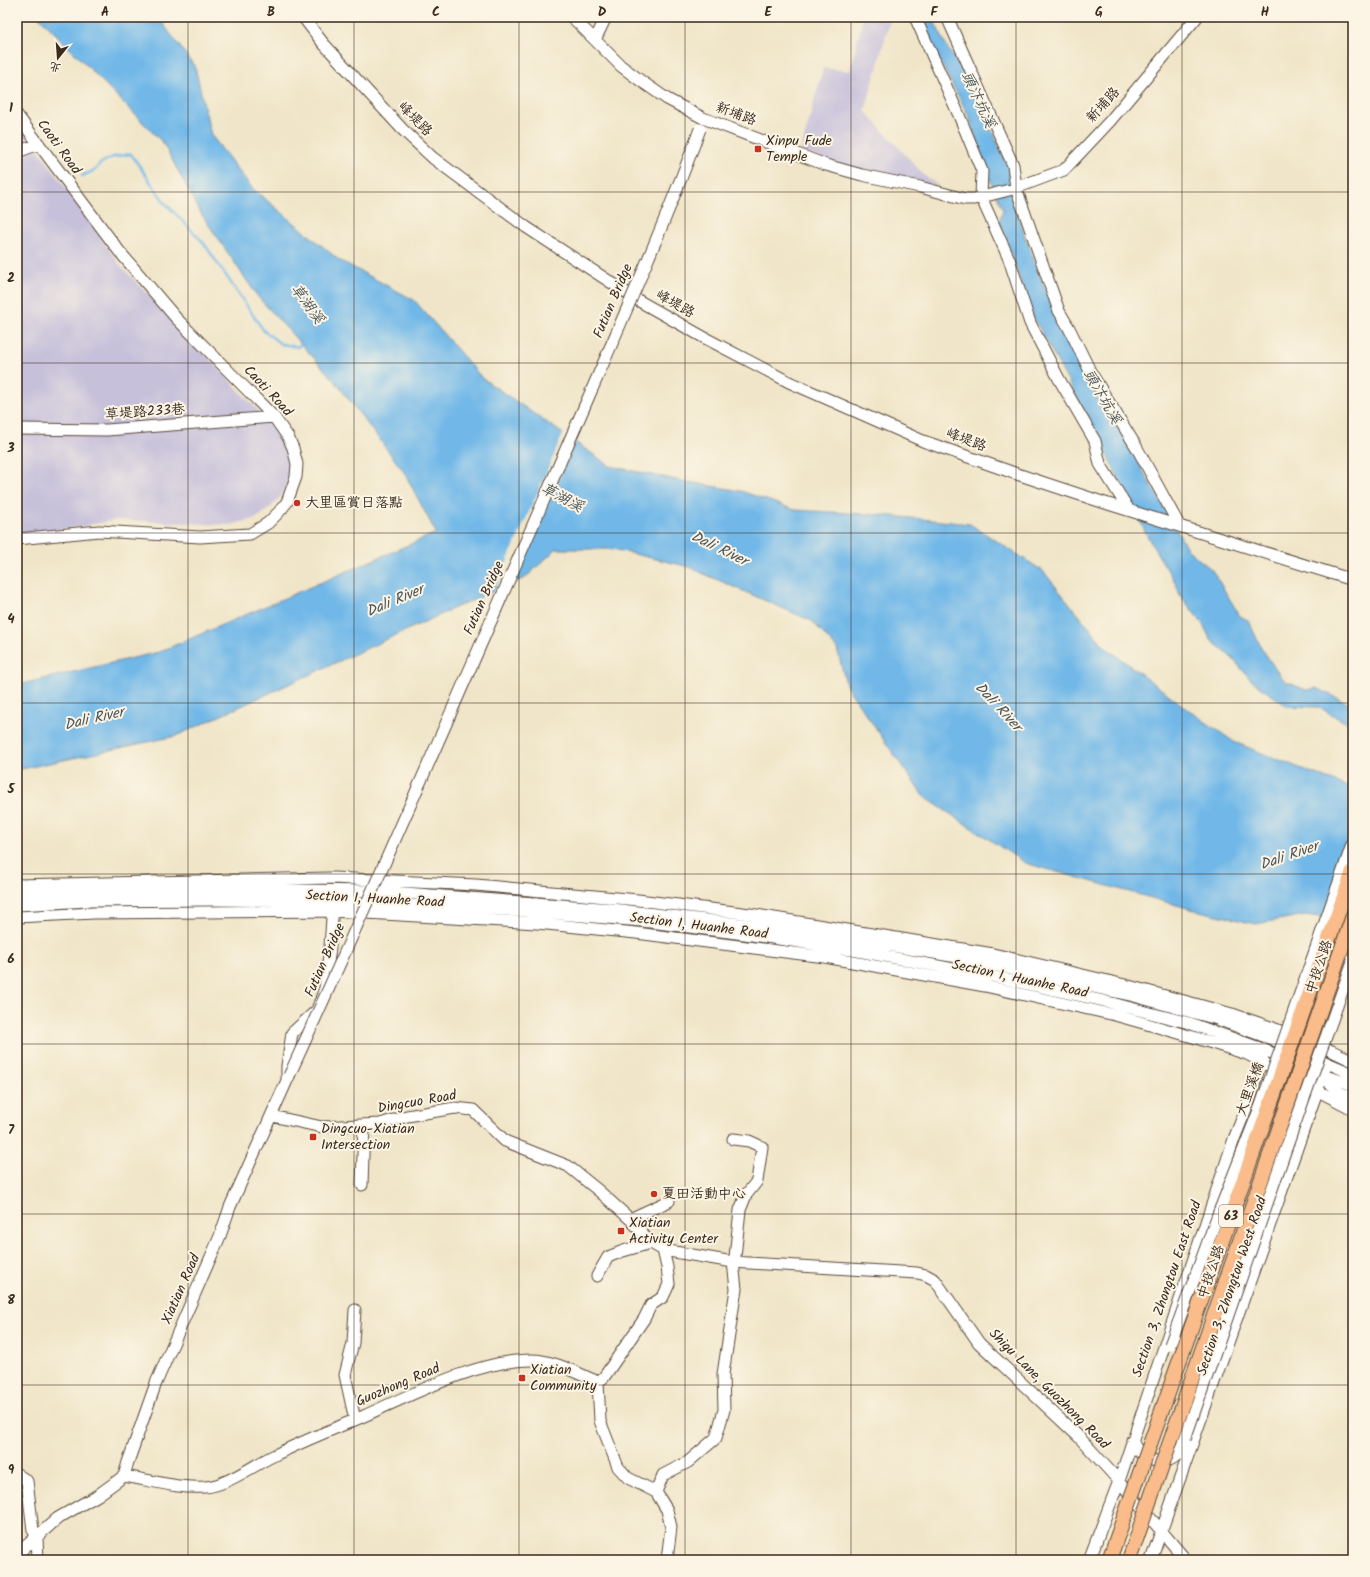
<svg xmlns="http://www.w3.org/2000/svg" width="1370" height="1577" font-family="Kalam,'LXGW WenKai TC',sans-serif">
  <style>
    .industrial { fill: #c6c0da }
    .water { fill: #71b8e8; stroke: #567183 }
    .pier { fill: #f0e5c8 }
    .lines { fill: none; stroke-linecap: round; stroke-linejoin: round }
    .stream { stroke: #71b8e8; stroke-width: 2.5 }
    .minor-casing { stroke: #564638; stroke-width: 13 }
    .minor { stroke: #fff; stroke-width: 11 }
    .minor-bridge-casing { stroke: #564638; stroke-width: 13; stroke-linecap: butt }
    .major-bridge-casing { stroke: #564638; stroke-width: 16; stroke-linecap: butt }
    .minor-bridge { stroke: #fff; stroke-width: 11 }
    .major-bridge { stroke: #f9bc8a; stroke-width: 14 }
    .grid { fill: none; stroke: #3b2a1e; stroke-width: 1; stroke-opacity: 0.55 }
    .poi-dot { fill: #c8321e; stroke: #fcf5e5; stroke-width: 1.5 }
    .labels { text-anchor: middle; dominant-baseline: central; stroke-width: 4; stroke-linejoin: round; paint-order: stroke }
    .shield { fill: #fcf5e5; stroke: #75675a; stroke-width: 1 }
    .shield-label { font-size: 13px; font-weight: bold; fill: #3b2a1e }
    .street-label { font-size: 14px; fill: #3b2a1e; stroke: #fcf5e5 }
    .poi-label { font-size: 14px; fill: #3b2a1e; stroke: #fcf5e5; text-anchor: start }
    .water-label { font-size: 15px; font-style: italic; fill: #4b555b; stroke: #fcf5e5 }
    .neatline { fill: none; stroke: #3b2a1e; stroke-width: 1.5 }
    .grid-label { font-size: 13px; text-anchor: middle; font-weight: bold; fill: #3b2a1e }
  </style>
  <rect width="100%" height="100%" fill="#fcf5e5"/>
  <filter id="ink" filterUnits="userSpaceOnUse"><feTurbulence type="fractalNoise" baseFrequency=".025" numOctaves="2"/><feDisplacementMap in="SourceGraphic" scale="8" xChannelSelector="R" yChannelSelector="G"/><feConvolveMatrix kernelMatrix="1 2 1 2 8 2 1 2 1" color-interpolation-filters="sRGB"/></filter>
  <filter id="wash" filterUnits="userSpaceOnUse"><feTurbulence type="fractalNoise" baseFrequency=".012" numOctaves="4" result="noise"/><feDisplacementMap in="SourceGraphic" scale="16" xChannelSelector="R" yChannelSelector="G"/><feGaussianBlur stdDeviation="0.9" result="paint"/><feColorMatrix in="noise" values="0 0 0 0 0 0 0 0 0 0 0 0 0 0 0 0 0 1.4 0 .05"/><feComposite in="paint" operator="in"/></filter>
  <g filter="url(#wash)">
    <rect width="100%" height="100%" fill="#f0e5c8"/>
    <path class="industrial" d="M 863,17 L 891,17 L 865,111 L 925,176 L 939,186 L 848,167 L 801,151 L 823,68 L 850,71 Z
      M 17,119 L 120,265 L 272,425 L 286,450 L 289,463 L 290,474 L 288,483 L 278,500 L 270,508 L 255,519 L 230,525 L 116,520 L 48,532 L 17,534 Z"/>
    <path class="water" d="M 39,17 L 158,17 L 195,67 L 211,135 L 252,188 L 339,260 L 414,300 L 482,378 L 610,466 L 682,481 L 741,491 L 795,510 L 882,515 L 970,524 L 1043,571 L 1105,647 L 1193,713 L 1234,742 L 1348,787 L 1353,785 L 1353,921 L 1305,915 L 1256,924 L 1191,909 L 1025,863 L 923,796 L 847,687 L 837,649 L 812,621 L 686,566 L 613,549 L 556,549 L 525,578 L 457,607 L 176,736 L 17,770 L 17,685 L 159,652 L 436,533 L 404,472 L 334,380 L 258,297 L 202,215 L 163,143 Z
      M 920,17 L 932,17 L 948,49 L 970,82 L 1007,164 L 1012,197 L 1023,231 L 1056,318 L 1076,358 L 1098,398 L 1123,436 L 1188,550 L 1212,570 L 1240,616 L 1248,620 L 1261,647 L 1280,676 L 1287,682 L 1306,690 L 1317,688 L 1353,706 L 1353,727 L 1319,707 L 1287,706 L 1252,681 L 1233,659 L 1211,640 L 1202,623 L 1180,595 L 1175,582 L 1152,545 L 1102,445 L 1033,316 L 999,221 L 1003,210 L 989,177 L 969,116 L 937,56 Z"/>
    <path class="pier" d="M 564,432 L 575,440 L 512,586 L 493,594 Z"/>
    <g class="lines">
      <path class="stream" d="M 82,176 L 95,170 L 101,163 L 113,157 L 131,154 L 165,203 L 203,242 L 264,331 L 281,344 L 298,347 L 302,342"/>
    </g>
  </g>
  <g filter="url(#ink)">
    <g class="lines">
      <defs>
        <path id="minor" d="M 303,17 L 323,43 L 402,129 L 433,158 L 526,227 L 641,302 L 705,338 L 789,382 L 923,441 L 1017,474 L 1105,503 L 1353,580
          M 572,17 L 621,66 L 641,81 L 667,99 L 703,118 L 826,165 L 862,175 L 920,187 L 965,199 L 974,199 L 1013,189 L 1064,170 L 1110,121 L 1197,17
          M 915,17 L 958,113 L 982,171 L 981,197 L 1009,259 L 1030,323 L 1059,379 L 1095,441 L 1100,464 L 1129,510
          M 947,17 L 1013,165 L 1016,188 L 1059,311 L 1069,328 L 1091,373 L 1137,448 L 1179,525
          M 595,40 L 606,17
          M 17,115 L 119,251 L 176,318 L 274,417 L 288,437 L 293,448 L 297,464 L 296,477 L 287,502 L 279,512 L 268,523 L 250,534 L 200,537 L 99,531 L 17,539
          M 17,152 L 39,144
          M 17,429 L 107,430 L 274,417
          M 17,885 L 333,878 L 476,885 L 638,900 L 750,914 L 993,954 L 1125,985 L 1232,1014 L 1273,1028 L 1332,1051 L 1353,1061
          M 17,896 L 65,892 L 192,889 L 379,891 L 612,909 L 748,925 L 893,946 L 951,956 L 1134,996 L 1217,1019 L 1269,1038 L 1353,1074
          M 17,905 L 88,901 L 213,900 L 333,901 L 524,911 L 642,921 L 752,935 L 858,951 L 991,976 L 1104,1001 L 1189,1023 L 1265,1050 L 1322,1075 L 1345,1082 L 1353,1086
          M 17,917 L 94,913 L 332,911 L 537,923 L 636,933 L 825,957 L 985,986 L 1115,1015 L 1193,1037 L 1247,1054 L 1353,1109
          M 1323,1076 L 1338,1091 L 1353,1099
          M 287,1078 L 287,1066 L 292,1033 L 317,1010 L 325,988 L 330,947 L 333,904
          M 272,1116 L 322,1127 L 380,1124 L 407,1116 L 455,1108 L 473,1110 L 505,1141 L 568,1166 L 599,1191 L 630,1219 L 651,1243 L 663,1250 L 733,1262 L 917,1273 L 926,1275 L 935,1280 L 979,1343 L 1079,1437 L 1119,1481 L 1186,1560
          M 362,1185 L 364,1125
          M 630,1219 L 669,1201
          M 597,1276 L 608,1257 L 623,1251 L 651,1243
          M 355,1310 L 353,1343 L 345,1375 L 355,1420
          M 598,1382 L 600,1421 L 618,1467 L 628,1478 L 656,1492
          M 1132,1440 C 1138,1459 1164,1470 1179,1453 C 1182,1450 1183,1443 1185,1439
          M 17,1474 L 27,1481 L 33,1530 L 37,1537 L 38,1560
          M 124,1476 L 128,1462 L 156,1383 L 220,1236 L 230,1207 L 289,1076
          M 17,1554 L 58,1518 L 98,1495 L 124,1476 C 150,1480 178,1489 205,1487 C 226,1486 254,1465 273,1456 C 303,1441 334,1429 364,1416 C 413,1394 478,1360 532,1360 C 553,1360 579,1374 598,1382 L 604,1377 L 644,1319 L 651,1305 L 663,1297 L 669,1284 L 667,1267 L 663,1250
          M 667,1560 L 671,1527 L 667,1510 L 656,1492 L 663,1475 L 688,1462 L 716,1438 L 724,1410 L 723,1374 L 736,1289 L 733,1262 L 735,1257 L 740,1210 L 746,1195 L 757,1181 L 762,1147 L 749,1141 L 733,1139
          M 1089,1560 L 1119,1481 L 1234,1139 L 1246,1109 L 1263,1056
          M 1151,1560 L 1325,1069"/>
      </defs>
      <use href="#minor" class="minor-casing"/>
      <use href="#minor" class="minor"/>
      <defs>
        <path id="minor-bridge" d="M 289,1076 C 376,886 459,694 543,502 C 596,378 653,255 700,129
          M 1170,1345 L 1217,1217 L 1261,1105 L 1353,842
          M 1185,1439 L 1287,1146 L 1353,961"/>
        <path id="major-bridge" d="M 1109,1560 L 1353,871
          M 1129,1560 L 1353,916"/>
      </defs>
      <use href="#minor-bridge" class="minor-bridge-casing"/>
      <use href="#major-bridge" class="major-bridge-casing"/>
      <use href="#minor-bridge" class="minor-bridge"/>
      <use href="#major-bridge" class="major-bridge"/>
    </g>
  </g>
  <path class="grid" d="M 188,17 L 188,1560M 354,17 L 354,1560M 519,17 L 519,1560M 685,17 L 685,1560M 851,17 L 851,1560M 1016,17 L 1016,1560M 1182,17 L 1182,1560M 17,192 L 1353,192M 17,363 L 1353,363M 17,533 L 1353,533M 17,703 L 1353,703M 17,874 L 1353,874M 17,1044 L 1353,1044M 17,1214 L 1353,1214M 17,1385 L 1353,1385"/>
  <g class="poi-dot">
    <rect x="754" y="145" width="8" height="8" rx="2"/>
    <circle cx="297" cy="503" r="4"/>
    <rect x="309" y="1133" width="8" height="8" rx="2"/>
    <circle cx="654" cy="1194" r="4"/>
    <rect x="617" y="1227" width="8" height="8" rx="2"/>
    <rect x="518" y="1374" width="8" height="8" rx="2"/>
  </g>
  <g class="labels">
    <rect class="shield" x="1219" y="1205" width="24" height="22" rx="3"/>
    <g class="shield-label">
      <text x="1231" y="1216">63</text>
    </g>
    <g class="street-label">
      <text transform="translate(1103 105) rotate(-48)">新埔路</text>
      <text transform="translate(736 114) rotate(20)">新埔路</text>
      <text transform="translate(415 119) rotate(45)">峰堤路</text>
      <text transform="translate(59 147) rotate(54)">Caoti Road</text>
      <text transform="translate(613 301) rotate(-67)">Futian Bridge</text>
      <text transform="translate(675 304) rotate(29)">峰堤路</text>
      <text transform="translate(268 391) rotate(47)">Caoti Road</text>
      <text transform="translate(145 412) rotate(-4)">草堤路233巷</text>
      <text transform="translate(966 440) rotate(20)">峰堤路</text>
      <text transform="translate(484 598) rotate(-66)">Futian Bridge</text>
      <text transform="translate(375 899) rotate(3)">Section 1, Huanhe Road</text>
      <text transform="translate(699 926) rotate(7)">Section 1, Huanhe Road</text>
      <text transform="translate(325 960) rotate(-66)">Futian Bridge</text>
      <text transform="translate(1319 967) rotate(-71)">中投公路</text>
      <text transform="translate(1020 979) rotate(12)">Section 1, Huanhe Road</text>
      <text transform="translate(1250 1089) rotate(-70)">大里溪橋</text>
      <text transform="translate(417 1102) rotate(-10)">Dingcuo Road</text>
      <text transform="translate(1211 1272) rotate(-71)">中投公路</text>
      <text transform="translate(1232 1286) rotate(-71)">Section 3, Zhongtou West Road</text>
      <text transform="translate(181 1289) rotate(-66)">Xiatian Road</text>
      <text transform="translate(1167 1289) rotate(-71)">Section 3, Zhongtou East Road</text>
      <text transform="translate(398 1385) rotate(-23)">Guozhong Road</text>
      <text transform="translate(1049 1389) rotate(45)">Shigu Lane, Guozhong Road</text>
    </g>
    <g class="poi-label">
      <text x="766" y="141">Xinpu Fude<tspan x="766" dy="16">Temple</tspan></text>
      <text x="305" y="503">大里區賞日落點</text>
      <text x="321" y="1129">Dingcuo-Xiatian<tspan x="321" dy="16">Intersection</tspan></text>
      <text x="662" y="1194">夏田活動中心</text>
      <text x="629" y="1223">Xiatian<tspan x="629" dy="16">Activity Center</tspan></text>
      <text x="530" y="1370">Xiatian<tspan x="530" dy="16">Community</tspan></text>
    </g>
    <g class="water-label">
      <text transform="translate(978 100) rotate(65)">頭汴坑溪</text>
      <text transform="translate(307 304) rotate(54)">草湖溪</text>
      <text transform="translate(1102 397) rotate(60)">頭汴坑溪</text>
      <text transform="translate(562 498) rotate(28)">草湖溪</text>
      <text transform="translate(719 549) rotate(26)">Dali River</text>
      <text transform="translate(395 601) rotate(-23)">Dali River</text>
      <text transform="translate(998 707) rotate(47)">Dali River</text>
      <text transform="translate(94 719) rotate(-13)">Dali River</text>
      <text transform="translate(1289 856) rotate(-19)">Dali River</text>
    </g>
  </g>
  <rect width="1370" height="1577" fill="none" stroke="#fcf5e5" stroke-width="44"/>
  <g transform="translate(58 58) rotate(197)" stroke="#fcf5e5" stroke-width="3" paint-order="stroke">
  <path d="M0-3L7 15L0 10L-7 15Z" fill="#3b2a1e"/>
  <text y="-6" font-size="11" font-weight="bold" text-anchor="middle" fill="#3b2a1e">北</text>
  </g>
  <rect x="22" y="22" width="1326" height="1533" class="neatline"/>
  <g class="grid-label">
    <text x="105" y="16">A</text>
    <text x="271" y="16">B</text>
    <text x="436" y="16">C</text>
    <text x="602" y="16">D</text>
    <text x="768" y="16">E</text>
    <text x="934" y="16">F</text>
    <text x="1099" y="16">G</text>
    <text x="1265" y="16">H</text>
    <text x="11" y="112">1</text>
    <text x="11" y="282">2</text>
    <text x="11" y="452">3</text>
    <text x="11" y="623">4</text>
    <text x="11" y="793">5</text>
    <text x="11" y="963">6</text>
    <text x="11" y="1134">7</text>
    <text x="11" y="1304">8</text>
    <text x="11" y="1474">9</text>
  </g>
</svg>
